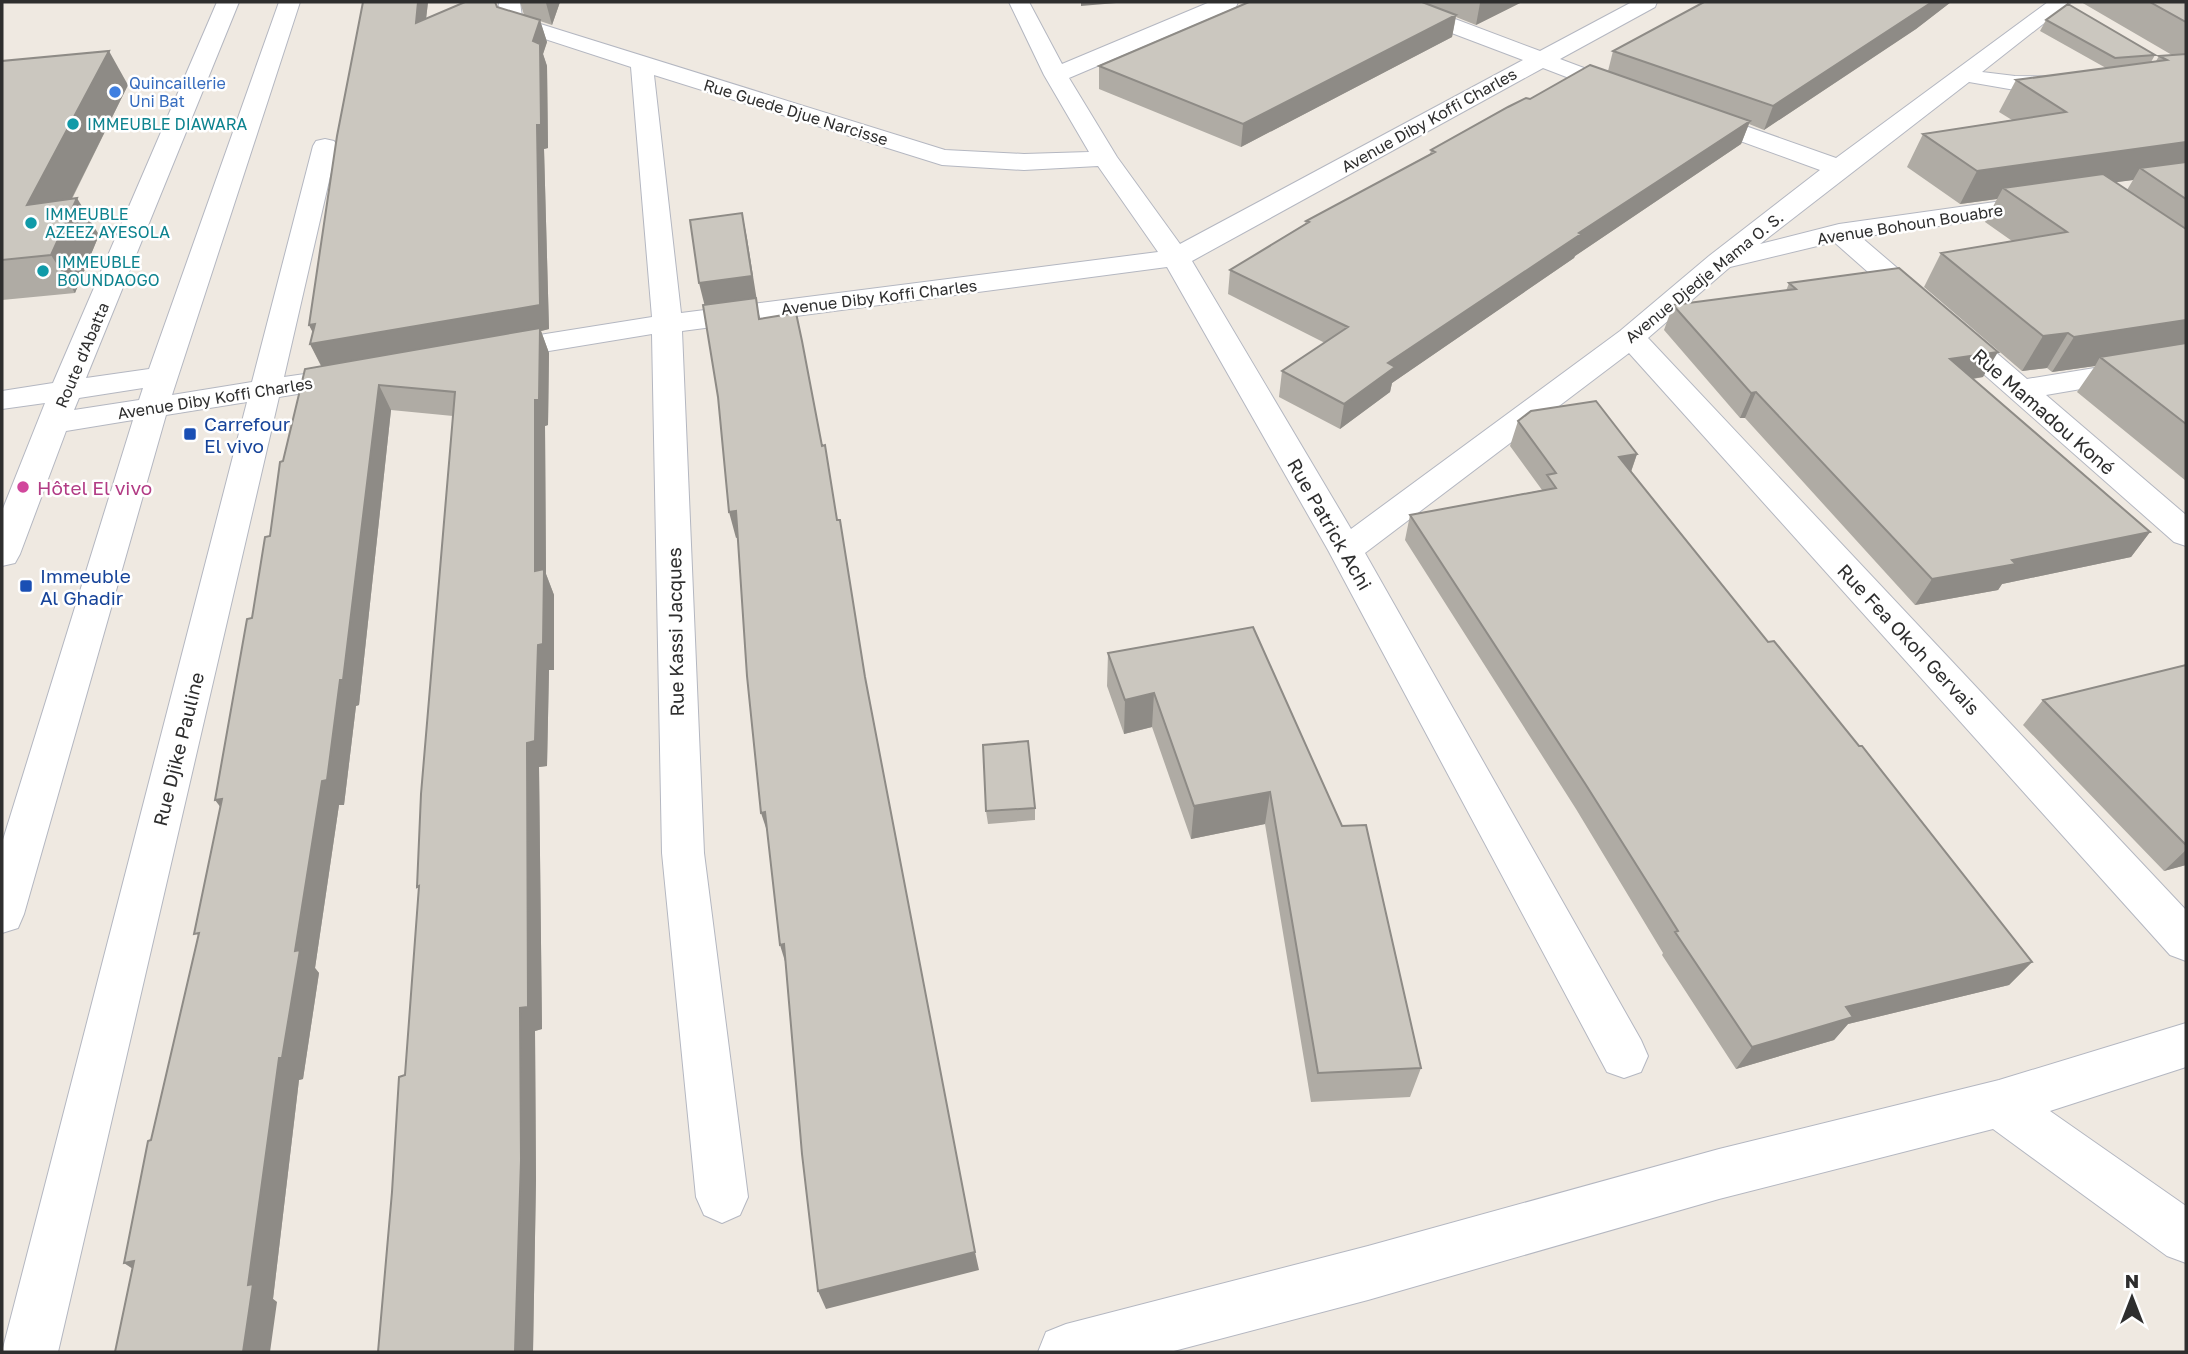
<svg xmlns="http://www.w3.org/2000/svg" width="2188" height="1354" font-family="'Golos Text',sans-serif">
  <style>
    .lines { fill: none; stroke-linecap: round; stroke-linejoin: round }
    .minor-casing { stroke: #b4b7c1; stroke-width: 2 }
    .minor { fill: #fff; fill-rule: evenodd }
    .wall { fill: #afaba4; fill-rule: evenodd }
    .shaded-wall { fill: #8e8b86 }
    .building { fill: #cbc7bf; stroke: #8e8b86; stroke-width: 2 }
    .shop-dot { fill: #3f7fe0; stroke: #fff; stroke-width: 2.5 }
    .culture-dot { fill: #0f9aa8; stroke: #fff; stroke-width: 2.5 }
    .transit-dot { fill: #1a4fb4; stroke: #fff; stroke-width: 2.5 }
    .hotel-dot { fill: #d1479c; stroke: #fff; stroke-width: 2.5 }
    .labels { text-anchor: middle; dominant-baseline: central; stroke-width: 5; stroke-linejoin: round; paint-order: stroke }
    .far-shop-label { font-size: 16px; fill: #366cbe; stroke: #fff; text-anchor: start }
    .far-street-label { font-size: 16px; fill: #2e2e2e; stroke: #fff }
    .far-culture-label { font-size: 16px; fill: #0d838f; stroke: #fff; text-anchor: start }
    .street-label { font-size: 19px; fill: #2e2e2e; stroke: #fff }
    .transit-label { font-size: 19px; fill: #164399; stroke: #fff; text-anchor: start }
    .hotel-label { font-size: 19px; fill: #b23c85; stroke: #fff; text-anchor: start }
  </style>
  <rect width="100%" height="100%" fill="#efe9e1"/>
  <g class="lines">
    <defs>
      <path id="minor" d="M 217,2 L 239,2 L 86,378 L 149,369 L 279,2 L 300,2 L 172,395 L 252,382 L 313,146 L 316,141 L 325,139 L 334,141 L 337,146 L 284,377 L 353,367 L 364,369 L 368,376 L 364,383 L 353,385 L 279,397 L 58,1352 L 2,1352 L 247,402 L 166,415 L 24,914 L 18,928 L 2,933 L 2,843 L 133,420 L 66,431 L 20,554 L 15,563 L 2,566 L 2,511 L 45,403 L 2,409 L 2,391 L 53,383 ZM 143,388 L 139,400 L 74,410 L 79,398 Z
        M 499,2 L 520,2 L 522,17 L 534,22 L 945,150 L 1024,154 L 1089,152 L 1044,75 L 1009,2 L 1029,2 L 1062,64 L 1210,2 L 1238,2 L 1236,7 L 1069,78 L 1117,157 L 1180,244 L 1523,60 L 1383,7 L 1381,2 L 1410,2 L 1540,51 L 1632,2 L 1657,2 L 1655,7 L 1560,59 L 1632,86 L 1636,91 L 1632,96 L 1616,96 L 1543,68 L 1192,261 L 1351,529 L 1620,331 L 1709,256 L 1820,170 L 1688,122 L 1685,117 L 1688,112 L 1697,110 L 1706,112 L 1836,158 L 2048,2 L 2071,2 L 1982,72 L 2015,76 L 2074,77 L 2078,82 L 2074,87 L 2015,90 L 1969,82 L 1760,244 L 1839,224 L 2044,195 L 2053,197 L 2057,203 L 2053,209 L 2044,211 L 1861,237 L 2027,379 L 2186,353 L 2186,371 L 2046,395 L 2186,515 L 2186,546 L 2174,542 L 1834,242 L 1730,267 L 1648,338 L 2186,910 L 2186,961 L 2170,955 L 1629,353 L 1365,553 L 1641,1040 L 1648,1056 L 1641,1072 L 1624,1078 L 1607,1072 L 1328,550 L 1167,267 L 682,331 L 704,853 L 748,1197 L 740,1215 L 722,1223 L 704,1215 L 696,1197 L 662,853 L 652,334 L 495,360 L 484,357 L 480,351 L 484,345 L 495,342 L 652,317 L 631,67 L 505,26 L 498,12 ZM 654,75 L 942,165 L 1024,170 L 1098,166 L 1158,252 L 681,313 Z
        M 2186,1023 L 2186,1067 L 2050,1111 L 2186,1206 L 2186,1263 L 2167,1256 L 1993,1129 L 1719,1199 L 1368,1300 L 1170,1352 L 1038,1352 L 1046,1332 L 1066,1324 L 1368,1246 L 1719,1149 L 1999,1080 Z"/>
    </defs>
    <use href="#minor" class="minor-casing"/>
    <use href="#minor" class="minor"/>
  </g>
  <path class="wall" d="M 363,2 L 428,2 L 426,19 L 497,7 L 524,15 L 520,2 L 560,2 L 552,25 L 540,21 L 547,42 L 543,54 L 547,66 L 548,148 L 544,149 L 549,329 L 541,331 L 549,353 L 548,425 L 545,426 L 546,574 L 554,595 L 554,670 L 549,670 L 547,766 L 539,767 L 542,1029 L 535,1031 L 536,1180 L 533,1352 L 378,1352 L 405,1075 L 453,416 L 391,410 L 359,705 L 356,706 L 344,805 L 339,805 L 315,968 L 319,973 L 303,1079 L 299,1080 L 273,1299 L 277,1302 L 133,1269 L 124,1263 L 151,1140 L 198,939 L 252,618 L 270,536 L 283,461 L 321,366 L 310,344 L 313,332 L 309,325 Z
    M 1249,2 L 1522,2 L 1476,25 L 1456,17 L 1452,37 L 1241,147 L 1099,89 L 1099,66 Z
    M 1704,2 L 1951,2 L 1916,29 L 1764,130 L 1749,124 L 1741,144 L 1575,256 L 1574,258 L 1392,383 L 1390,392 L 1340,429 L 1279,397 L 1282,371 L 1325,343 L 1228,294 L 1230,270 L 1305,224 L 1306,221 L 1430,154 L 1431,150 L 1530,99 L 1608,71 L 1613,51 Z
    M 2081,2 L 2186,2 L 2186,481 L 2077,392 L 2095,366 L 2052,372 L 2047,368 L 2022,371 L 1924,287 L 1941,253 L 2012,241 L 1985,222 L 1997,199 L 1960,204 L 1907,167 L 1923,134 L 2012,120 L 1999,112 L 2016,80 L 2106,68 L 2040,31 L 2046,20 L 2155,55 L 2151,62 L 2156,61 L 2159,56 L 2172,55 ZM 2133,180 L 2127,190 L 2115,182 Z
    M 2,61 L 128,85 L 72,199 L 99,235 L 75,293 L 2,300 Z
    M 1789,283 L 1983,377 L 1973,379 L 2150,532 L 2131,557 L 2002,584 L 1998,590 L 1915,605 L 1745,418 L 1740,418 L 1664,330 L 1673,305 L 1786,291 Z
    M 1518,421 L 1637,454 L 1631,472 L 1768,642 L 2032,962 L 2009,985 L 1848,1024 L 1834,1040 L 1736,1069 L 1662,955 L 1663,953 L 1576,809 L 1405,540 L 1410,515 L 1542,490 L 1510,446 Z
    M 1253,627 L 1421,1068 L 1410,1097 L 1311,1102 L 1265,824 L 1191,839 L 1152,727 L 1124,734 L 1107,686 L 1108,653 Z
    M 2186,665 L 2186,865 L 2164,871 L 2023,725 L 2043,700 Z
    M 1035,808 L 1035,820 L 988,824 L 986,811 Z"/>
  <path class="shaded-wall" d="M 418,2 L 428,2 L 423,45 L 416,23 Z
    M 547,2 L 560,2 L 552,25 L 546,3 Z
    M 1081,2 L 1128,2 L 1081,6 Z
    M 1483,2 L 1522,2 L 1476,25 L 1480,3 Z
    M 1932,2 L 1951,2 L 1916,29 L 1764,130 L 1773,106 Z
    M 1456,15 L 1452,37 L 1241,147 L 1243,124 Z
    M 540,20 L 547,42 L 543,54 L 547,66 L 548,148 L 544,149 L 549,329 L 541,331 L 549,353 L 548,425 L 545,426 L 546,574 L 554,595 L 554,670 L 549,670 L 547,766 L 539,767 L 542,1029 L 535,1031 L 536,1180 L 533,1352 L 515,1352 L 520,1008 L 527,743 L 535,571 L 535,400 L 323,369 L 310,344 L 318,343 L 309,325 L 533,41 Z
    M 109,51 L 128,85 L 50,242 L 27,205 Z
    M 1750,121 L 1741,144 L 1575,256 L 1574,258 L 1392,383 L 1390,392 L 1340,429 L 1344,404 L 1388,363 L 1579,233 Z
    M 2186,142 L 2186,172 L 2140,168 L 2133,180 L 2015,196 L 2003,188 L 1997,199 L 1960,204 L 1977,171 Z
    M 77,198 L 99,235 L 75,293 L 51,255 Z
    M 742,213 L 747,238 L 757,301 L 756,301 L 761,323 L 705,307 L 699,283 Z
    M 2186,320 L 2186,351 L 2100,357 L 2095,366 L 2052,372 L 2074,337 Z
    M 2068,333 L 2047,368 L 2022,371 L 2043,336 Z
    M 1998,352 L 1983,377 L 1936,384 L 1950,359 Z
    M 379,385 L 391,410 L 359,705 L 356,706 L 344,805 L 339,805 L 315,968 L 319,973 L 303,1079 L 299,1080 L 273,1299 L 277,1302 L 270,1352 L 243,1352 L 248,1285 L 279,1058 L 322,781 Z
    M 1756,392 L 1745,418 L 1740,418 L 1751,393 Z
    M 1637,454 L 1628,480 L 1619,457 Z
    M 736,511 L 743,536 L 736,538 L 729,512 Z
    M 2150,532 L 2131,557 L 2002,584 L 1998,590 L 1915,605 L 1932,579 L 2012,560 Z
    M 1154,693 L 1152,727 L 1124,734 L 1125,700 Z
    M 1270,792 L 1265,824 L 1191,839 L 1194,806 Z
    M 222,799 L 234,825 L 215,800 Z
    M 765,812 L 769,837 L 761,813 Z
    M 2186,850 L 2186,865 L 2164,871 Z
    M 784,944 L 787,968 L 780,945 Z
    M 2032,962 L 2009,985 L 1848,1024 L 1834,1040 L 1736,1069 L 1752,1047 L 1846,1007 Z
    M 975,1252 L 979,1270 L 826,1309 L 818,1291 Z
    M 134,1261 L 152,1281 L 124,1263 Z"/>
  <path class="building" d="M 363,2 L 418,2 L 416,23 L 465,2 L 495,2 L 497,7 L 540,20 L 533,41 L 540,44 L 541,125 L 537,125 L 540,305 L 310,344 L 315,324 L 309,325 L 337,136 Z
    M 1249,2 L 1422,2 L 1456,15 L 1243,124 L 1099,66 Z
    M 1704,2 L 1932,2 L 1773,106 L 1613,51 Z
    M 2150,2 L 2186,2 L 2186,22 Z
    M 2068,4 L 2155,55 L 2115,58 L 2046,20 Z
    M 109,51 L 27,205 L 77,198 L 51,255 L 2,260 L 2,61 Z
    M 2186,54 L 2186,142 L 1977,171 L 1923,134 L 2066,112 L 2016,80 L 2167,60 L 2159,56 Z
    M 1590,65 L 1750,121 L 1579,233 L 1581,234 L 1388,363 L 1395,367 L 1344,404 L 1282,371 L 1348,327 L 1230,270 L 1309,222 L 1306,221 L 1435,152 L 1431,150 L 1508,107 L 1526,98 L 1530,99 Z
    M 2186,162 L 2186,199 L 2140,168 Z
    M 2103,174 L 2186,229 L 2186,320 L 2074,337 L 2068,333 L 2043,336 L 1941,253 L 2067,232 L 2003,188 Z
    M 742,213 L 752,276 L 699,283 L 690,220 Z
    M 1899,268 L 1998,352 L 1950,359 L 2150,532 L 2012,560 L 2016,564 L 1932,579 L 1756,392 L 1751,393 L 1673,305 L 1796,289 L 1789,283 Z
    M 756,298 L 759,319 L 796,313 L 802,341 L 822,446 L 825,445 L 837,520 L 840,520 L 865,677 L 975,1252 L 818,1291 L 802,1154 L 784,944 L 780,945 L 765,812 L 761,813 L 747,676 L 736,511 L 729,512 L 718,397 L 703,305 Z
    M 540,328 L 539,400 L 535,400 L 535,571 L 544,569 L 543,644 L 538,645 L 535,741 L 527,743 L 528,1007 L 520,1008 L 521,1160 L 515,1352 L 378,1352 L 392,1192 L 399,1077 L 405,1075 L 419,886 L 417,887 L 421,794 L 455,392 L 379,385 L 343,680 L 340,680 L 327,780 L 322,781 L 295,951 L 300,950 L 282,1058 L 279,1058 L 248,1285 L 253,1284 L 243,1352 L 115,1352 L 134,1261 L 124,1263 L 148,1141 L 151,1140 L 199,933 L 194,934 L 222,799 L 215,800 L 247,619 L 252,618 L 265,537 L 270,536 L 280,462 L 283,461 L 305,369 Z
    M 2186,343 L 2186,424 L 2100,357 Z
    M 1596,401 L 1637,454 L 1619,457 L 1768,642 L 1774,641 L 1859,746 L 1862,746 L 2032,962 L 1846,1007 L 1853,1017 L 1752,1047 L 1675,932 L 1678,931 L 1586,785 L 1410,515 L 1556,488 L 1547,475 L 1556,473 L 1518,421 L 1531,411 Z
    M 1253,627 L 1342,826 L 1366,825 L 1421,1068 L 1318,1073 L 1270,792 L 1194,806 L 1154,693 L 1125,700 L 1108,653 Z
    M 2186,665 L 2186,845 L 2043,700 Z
    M 1028,741 L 1035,808 L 986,811 L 983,745 Z"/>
  <circle class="shop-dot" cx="115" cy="92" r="7"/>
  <g class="culture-dot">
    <circle cx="73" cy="124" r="7"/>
    <circle cx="31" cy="223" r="7"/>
    <circle cx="43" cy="271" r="7"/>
  </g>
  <g class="transit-dot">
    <rect x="183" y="427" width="14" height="14" rx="3.5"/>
    <rect x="19" y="579" width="14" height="14" rx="3.5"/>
  </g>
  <circle class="hotel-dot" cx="23" cy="487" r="7"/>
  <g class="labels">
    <g class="far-shop-label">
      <text x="129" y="83">Quincaillerie<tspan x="129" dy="18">Uni Bat</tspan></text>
    </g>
    <g class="far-street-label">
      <text transform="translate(796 112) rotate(17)">Rue Guede Djue Narcisse</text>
      <text transform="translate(1429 120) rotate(-29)">Avenue Diby Koffi Charles</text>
      <text transform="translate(1910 224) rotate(-9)">Avenue Bohoun Bouabre</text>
      <text transform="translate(1704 277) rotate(-39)">Avenue Djedje Mama O. S.</text>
      <text transform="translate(879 297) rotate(-7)">Avenue Diby Koffi Charles</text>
      <text transform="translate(82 355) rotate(-67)">Route d'Abatta</text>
      <text transform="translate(215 398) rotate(-9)">Avenue Diby Koffi Charles</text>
    </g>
    <g class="far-culture-label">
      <text x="87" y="124">IMMEUBLE DIAWARA</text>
      <text x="45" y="214">IMMEUBLE<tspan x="45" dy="18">AZEEZ AYESOLA</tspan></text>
      <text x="57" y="262">IMMEUBLE<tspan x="57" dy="18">BOUNDAOGO</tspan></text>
    </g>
    <g class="street-label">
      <text transform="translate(2044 411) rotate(41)">Rue Mamadou Koné</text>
      <text transform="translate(1330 524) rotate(60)">Rue Patrick Achi</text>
      <text transform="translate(675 632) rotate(-91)">Rue Kassi Jacques</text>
      <text transform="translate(1909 639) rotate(47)">Rue Fea Okoh Gervais</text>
      <text transform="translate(178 749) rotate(-76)">Rue Djike Pauline</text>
    </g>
    <g class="transit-label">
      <text x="204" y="423">Carrefour<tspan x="204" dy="22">El vivo</tspan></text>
      <text x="40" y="575">Immeuble<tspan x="40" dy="22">Al Ghadir</tspan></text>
    </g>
    <g class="hotel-label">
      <text x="37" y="487">Hôtel El vivo</text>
    </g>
  </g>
  <rect width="2188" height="1354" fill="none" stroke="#2e2e2e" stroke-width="7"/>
  <g transform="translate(2132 1298)" stroke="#ffffff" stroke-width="5" paint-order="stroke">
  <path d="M0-5L12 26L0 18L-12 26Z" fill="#2e2e2e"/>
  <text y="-10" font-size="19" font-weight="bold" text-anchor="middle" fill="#2e2e2e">N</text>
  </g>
</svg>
